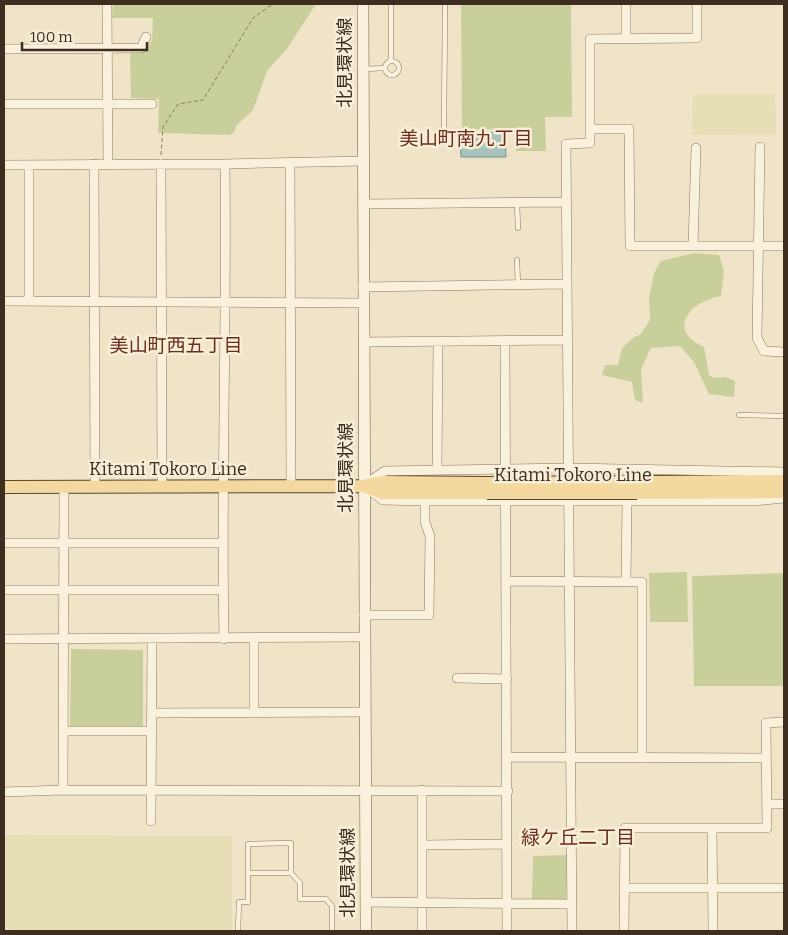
<svg xmlns="http://www.w3.org/2000/svg" width="788" height="935" font-family="Bitter,'Noto Sans JP',serif">
  <style>
    .farmland { fill: #e6deb5 }
    .green { fill: #c9cf9b }
    .water { fill: #a9c4bc; stroke: #6f938a }
    .lines { fill: none; stroke-linecap: round; stroke-linejoin: round }
    .lane-casing { stroke: #8d765c; stroke-width: 5.5 }
    .street-casing { stroke: #8d765c; stroke-width: 10 }
    .secondary-casing { stroke: #6f573f; stroke-width: 12 }
    .primary-casing { stroke: #5b4430; stroke-width: 14 }
    .path { stroke: #8d765c; stroke-width: 1; stroke-dasharray: 4 2.5; stroke-linecap: butt }
    .lane { stroke: #faf1dc; stroke-width: 4.5 }
    .street { stroke: #faf1dc; stroke-width: 9 }
    .secondary { stroke: #faf1dc; stroke-width: 11 }
    .primary { stroke: #f3d9a0; stroke-width: 12 }
    .primary-bridge-casing { stroke: #5b4430; stroke-width: 14; stroke-linecap: butt }
    .primary-bridge { stroke: #f3d9a0; stroke-width: 12 }
    .labels { text-anchor: middle; dominant-baseline: central; stroke-width: 5; stroke-linejoin: round; paint-order: stroke }
    .street-label { font-size: 18px; fill: #3d2e20; stroke: #f7eed8 }
    .neighbourhood-label { font-size: 19px; fill: #6b2e1e; stroke: #f7eed8 }
  </style>
  <rect width="100%" height="100%" fill="#f0e4c8"/>
  <path class="farmland" d="M 693,94 L 775,94 L 776,134 L 692,135 Z
    M 4,835 L 232,836 L 232,931 L 14,931 L 4,925 Z"/>
  <path class="green" d="M 113,4 L 316,4 L 287,49 L 267,71 L 253,110 L 236,126 L 235,131 L 230,135 L 158,133 L 159,99 L 131,98 L 130,52 L 146,51 L 152,40 L 153,18 L 112,18 Z
    M 461,4 L 571,4 L 572,117 L 545,117 L 546,151 L 516,151 L 516,128 L 462,130 Z
    M 694,253 L 719,255 L 724,271 L 721,296 C 691,301 665,329 704,347 L 709,375 L 713,378 L 726,377 L 735,381 L 734,397 L 709,394 L 694,362 L 680,346 L 651,348 L 641,369 L 643,403 L 635,400 L 632,382 L 602,375 L 605,365 L 618,365 L 622,348 L 633,338 L 641,334 L 650,320 L 649,298 L 654,273 L 661,261 Z
    M 687,572 L 688,622 L 650,622 L 649,573 Z
    M 784,573 L 784,686 L 694,686 L 692,576 Z
    M 71,649 L 143,650 L 143,726 L 70,726 Z
    M 567,855 L 566,900 L 532,899 L 533,856 Z"/>
  <path class="water" d="M 505,132 L 506,157 L 461,157 L 460,133 Z"/>
  <g class="lines">
    <defs>
      <path id="lane" d="M 391,4 L 391,61
        M385 68a7 7 0 1 1 14 0a7 7 0 1 1-14 0Z
        M 364,69 L 385,68
        M 444,132 L 445,4
        M 517,202 L 518,228
        M 517,260 L 518,285
        M 739,415 L 784,416
        M 248,873 L 291,873
        M 238,931 L 239,902 L 248,902 L 248,844 L 291,843 L 291,873 L 300,883 L 300,899 L 326,899 L 332,906 L 332,931"/>
      <path id="street" d="M 107,4 L 108,163
        M 626,4 L 626,38
        M 4,49 L 141,48 L 146,37
        M 4,104 L 152,104
        M 590,129 L 629,129 L 630,246 L 784,246
        M 760,147 L 757,338 L 764,351 L 784,352
        M 94,164 L 95,487
        M 161,164 L 162,487
        M 290,164 L 291,487
        M 4,165 L 225,164 L 363,161
        M 364,204 L 567,202
        M 693,246 L 696,148
        M 363,287 L 566,284
        M 4,301 L 363,303
        M 29,301 L 29,165
        M 505,341 L 507,931
        M 364,342 L 567,340
        M 437,470 L 438,341
        M 367,483 L 385,471 L 569,468 L 784,472
        M 372,492 L 383,500 L 425,501 L 753,501 L 784,498
        M 4,543 L 223,543
        M 507,581 L 642,582 L 642,758
        M 626,582 L 627,501
        M 4,590 L 223,590
        M 364,615 L 429,615 L 430,536 L 425,522 L 425,501
        M 254,638 L 254,713
        M 4,639 L 364,637
        M 224,639 C 221,481 227,323 225,164
        M 457,678 L 507,679
        M 152,713 L 364,712
        M 64,731 L 151,731
        M 508,757 L 766,758
        M 63,790 L 64,487
        M 422,790 L 422,931
        M 4,792 L 63,790 L 508,791
        M 767,804 L 784,804
        M 151,821 L 152,640
        M 712,828 L 713,931
        M 422,845 L 507,844
        M 624,888 L 784,888
        M 366,902 L 571,904
        M 572,931 L 566,144 L 590,143 L 590,39 L 697,38 L 697,4
        M 624,931 L 625,828 L 767,828 L 766,723 L 784,722"/>
      <path id="secondary" d="M 363,4 L 366,931"/>
      <path id="primary" d="M 637,482 L 784,481
        M 363,486 L 383,493 L 487,493
        M 4,487 L 363,486 L 383,482 L 487,483
        M 637,493 L 784,492"/>
    </defs>
    <use href="#lane" class="lane-casing"/>
    <use href="#street" class="street-casing"/>
    <use href="#secondary" class="secondary-casing"/>
    <use href="#primary" class="primary-casing"/>
    <path class="path" d="M 161,155 L 163,127 L 178,104 L 203,100 L 253,18 L 273,4"/>
    <use href="#lane" class="lane"/>
    <use href="#street" class="street"/>
    <use href="#secondary" class="secondary"/>
    <use href="#primary" class="primary"/>
    <defs>
      <path id="primary-bridge" d="M 487,483 L 637,482
        M 487,493 L 637,493"/>
    </defs>
    <use href="#primary-bridge" class="primary-bridge-casing"/>
    <use href="#primary-bridge" class="primary-bridge"/>
  </g>
  <g class="labels">
    <g class="street-label">
      <text transform="translate(345 63) rotate(-90)">北見環状線</text>
      <text transform="translate(346 468) rotate(-90)">北見環状線</text>
      <text x="168" y="469">Kitami Tokoro Line</text>
      <text x="573" y="475">Kitami Tokoro Line</text>
      <text transform="translate(348 873) rotate(-90)">北見環状線</text>
    </g>
    <g class="neighbourhood-label">
      <text x="466" y="138">美山町南九丁目</text>
      <text x="176" y="345">美山町西五丁目</text>
      <text x="578" y="837">緑ケ丘二丁目</text>
    </g>
  </g>
  <rect width="788" height="935" fill="none" stroke="#3d2e20" stroke-width="10"/>
  <path d="M22 42v8h125v-8" fill="none" stroke="#3d2e20" stroke-width="2.5"/>
  <text x="30" y="42" font-size="15" fill="#3d2e20" stroke="#f7eed8" stroke-width="4" paint-order="stroke">100 m</text>
</svg>
